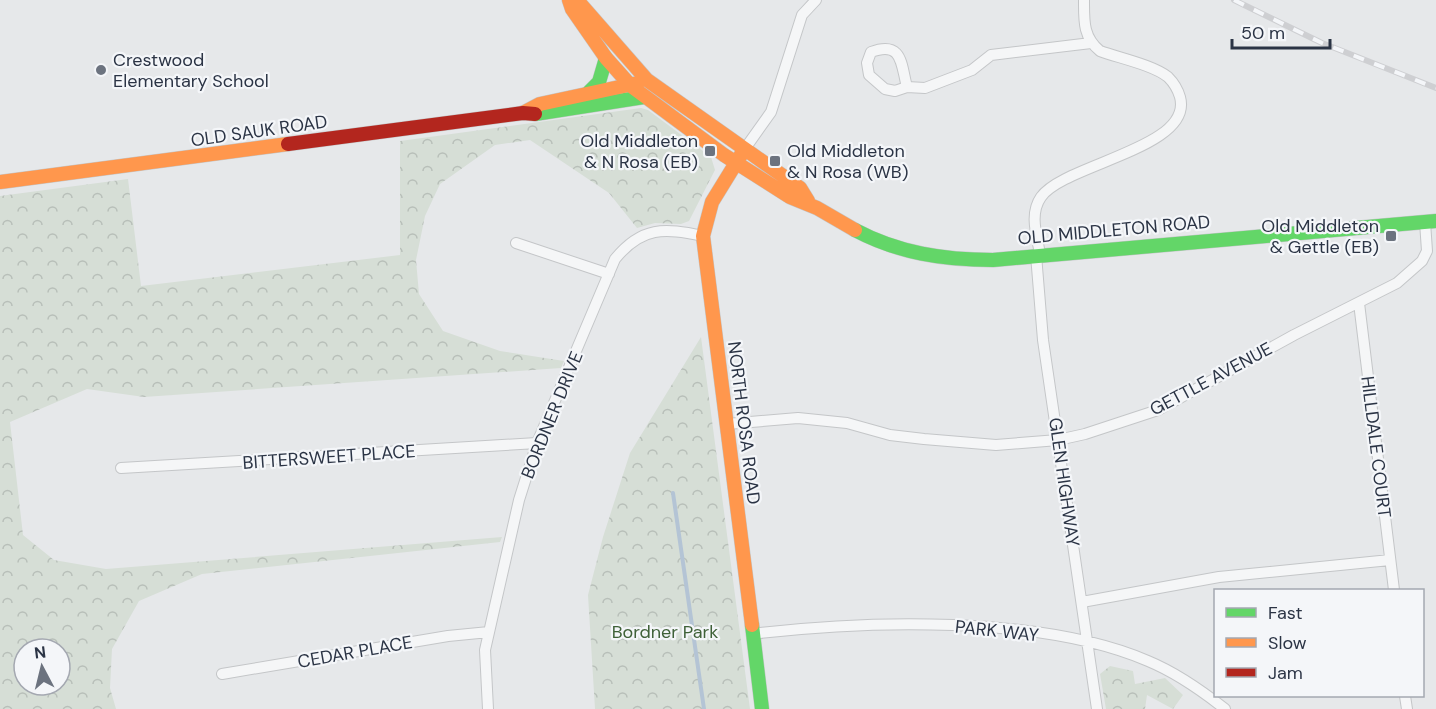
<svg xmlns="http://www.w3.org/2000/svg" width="1436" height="709" font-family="'DM Sans',sans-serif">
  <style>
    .forest { fill: url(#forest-crowns); fill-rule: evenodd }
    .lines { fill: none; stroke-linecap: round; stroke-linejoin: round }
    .stream { stroke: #b4c4d5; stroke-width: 4 }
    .street-casing { stroke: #c4c6c8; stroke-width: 12 }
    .fast-casing { stroke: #c4c6c8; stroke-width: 15 }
    .slow-casing { stroke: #c4c6c8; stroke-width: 15 }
    .jam-casing { stroke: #c4c6c8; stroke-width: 15 }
    .street { stroke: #f5f6f7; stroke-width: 10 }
    .fast { stroke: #63d668; stroke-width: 14 }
    .slow { stroke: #ff974d; stroke-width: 14 }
    .jam { stroke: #b3261e; stroke-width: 14 }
    .rail-casing { stroke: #cecfd2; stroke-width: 6 }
    .rail { stroke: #f4f6f9; stroke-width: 4; stroke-dasharray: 11; stroke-linecap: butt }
    .poi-dot { fill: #6c737f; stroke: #f4f6f9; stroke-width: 2 }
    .labels { text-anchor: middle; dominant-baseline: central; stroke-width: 4.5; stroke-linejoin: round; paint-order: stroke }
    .poi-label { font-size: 18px; fill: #2b3445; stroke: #f4f6f9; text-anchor: start }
    .street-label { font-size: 18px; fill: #2b3445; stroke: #f4f6f9 }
    .park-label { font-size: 18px; fill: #3f6138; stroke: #f4f6f9 }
  </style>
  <defs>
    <pattern id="forest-crowns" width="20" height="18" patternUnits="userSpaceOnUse" patternTransform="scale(1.5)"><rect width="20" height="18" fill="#d6ded6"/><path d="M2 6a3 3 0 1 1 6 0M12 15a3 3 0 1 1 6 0" fill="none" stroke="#b8bfb9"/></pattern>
  </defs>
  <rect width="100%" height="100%" fill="#e6e8ea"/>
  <path class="forest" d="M 641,108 L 648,110 L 711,157 L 715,170 L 689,221 L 681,224 L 655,223 L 637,228 L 609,193 L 530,140 L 495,145 L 440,184 L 425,216 L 416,260 L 419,294 L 443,331 L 500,351 L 564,361 L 561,368 L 144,397 L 87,389 L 10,422 L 23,535 L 54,560 L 106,569 L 502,537 L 500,542 L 202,574 L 139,601 L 112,649 L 110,688 L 116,709 L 0,709 L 0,196 L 128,179 L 141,286 L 400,255 L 400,141 ZM 24,649 L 60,649 L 60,685 L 24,685 Z
    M 701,337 L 750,709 L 595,709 L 588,595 L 603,537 L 630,453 Z
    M 1110,666 L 1133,671 L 1135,684 L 1165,678 L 1183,695 L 1173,709 L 1147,695 L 1145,709 L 1106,709 L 1100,674 Z"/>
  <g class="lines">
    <path class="stream" d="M 673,493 L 704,709"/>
    <defs>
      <path id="street" d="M 907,87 C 901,65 903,40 871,52 L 867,63 L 869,75 L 885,89 L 895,91 L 907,87 L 925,88 L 972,70 L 991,55 L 1091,43
        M 744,150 L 771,112 L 802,15 L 816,0
        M 516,243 L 609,274
        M 1040,254 C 1037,236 1029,214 1041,197 C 1064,164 1194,148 1180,97 C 1178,90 1173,82 1168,77 C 1153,65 1119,58 1100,51 C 1083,37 1084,21 1084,0
        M 1036,255 L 1043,340 L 1097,709
        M 1359,303 L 1394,590
        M 727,424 L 798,418 L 847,423 L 890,435 L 924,439 L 996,445 L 1058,440 L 1085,434 L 1158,410 L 1294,335 L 1397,283 L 1422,261 L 1427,251 L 1425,222
        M 121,468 L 537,443
        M 1082,602 L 1219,577 L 1390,560
        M 752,634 C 867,620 1041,615 1148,661 C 1177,673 1201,690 1225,709
        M 222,674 L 448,636 L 489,632
        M 1405,696 L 1407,709
        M 488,709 L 485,650 L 519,500 L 537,443 L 615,259 C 642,226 664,228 703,236"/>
      <path id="fast" d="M 589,92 L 599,82 L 606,58
        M 535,114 L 644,97
        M 855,230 C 898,253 944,260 993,260 L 1436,221
        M 752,625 L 762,709"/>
      <path id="slow" d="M 569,0 L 572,9 L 606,58 L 631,86 L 724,155 L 790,197 L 817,208 L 855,230
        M 577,0 L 647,80 L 800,188 L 808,201
        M 523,113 L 540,104 L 638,83
        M 744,150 L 712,202 L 703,236 L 752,625
        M 0,182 L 288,144"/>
      <path id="jam" d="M 288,144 L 523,113 L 535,114"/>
    </defs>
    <use href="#street" class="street-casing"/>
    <use href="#fast" class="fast-casing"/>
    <use href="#slow" class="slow-casing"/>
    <use href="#jam" class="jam-casing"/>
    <use href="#street" class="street"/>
    <use href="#fast" class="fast"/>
    <use href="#slow" class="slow"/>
    <use href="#jam" class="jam"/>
    <defs>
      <path id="rail" d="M 1234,0 L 1322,43 L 1436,88"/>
    </defs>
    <use href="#rail" class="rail-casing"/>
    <use href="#rail" class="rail"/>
  </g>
  <g class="poi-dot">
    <circle cx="101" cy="70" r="6"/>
    <rect x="704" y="145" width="12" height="12" rx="3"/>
    <rect x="769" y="155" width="12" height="12" rx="3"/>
    <rect x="1385" y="230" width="12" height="12" rx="3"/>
  </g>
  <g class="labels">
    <g class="poi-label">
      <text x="113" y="60">Crestwood<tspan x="113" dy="21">Elementary School</tspan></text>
      <text x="698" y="141" text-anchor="end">Old Middleton<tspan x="698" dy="21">&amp; N Rosa (EB)</tspan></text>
      <text x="787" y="151">Old Middleton<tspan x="787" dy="21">&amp; N Rosa (WB)</tspan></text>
      <text x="1379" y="226" text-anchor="end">Old Middleton<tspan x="1379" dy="21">&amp; Gettle (EB)</tspan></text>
    </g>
    <g class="street-label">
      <text transform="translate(259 131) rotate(-8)">OLD SAUK ROAD</text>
      <text transform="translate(1114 230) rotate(-5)">OLD MIDDLETON ROAD</text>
      <text transform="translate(1211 379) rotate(-28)">GETTLE AVENUE</text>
      <text transform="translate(552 415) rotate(-68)">BORDNER DRIVE</text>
      <text transform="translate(744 423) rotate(83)">NORTH ROSA ROAD</text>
      <text transform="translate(1376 447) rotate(83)">HILLDALE COURT</text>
      <text transform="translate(329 457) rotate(-4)">BITTERSWEET PLACE</text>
      <text transform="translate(1064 482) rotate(82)">GLEN HIGHWAY</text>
      <text transform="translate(997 631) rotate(6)">PARK WAY</text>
      <text transform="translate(355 652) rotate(-10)">CEDAR PLACE</text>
    </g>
    <g class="park-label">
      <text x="665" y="632">Bordner Park</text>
    </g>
  </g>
  <rect x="1214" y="589" width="210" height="108" fill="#f4f6f9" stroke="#a4a8b1" stroke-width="1.5"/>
  <rect x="1226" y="608" width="30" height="9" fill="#63d668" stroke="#a4a8b1" stroke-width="1.5"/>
  <text x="1268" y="619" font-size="18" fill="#2b3445">Fast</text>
  <rect x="1226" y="638" width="30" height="9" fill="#ff974d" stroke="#a4a8b1" stroke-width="1.5"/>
  <text x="1268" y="649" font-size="18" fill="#2b3445">Slow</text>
  <rect x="1226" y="668" width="30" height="9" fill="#b3261e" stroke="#a4a8b1" stroke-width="1.5"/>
  <text x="1268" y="679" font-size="18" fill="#2b3445">Jam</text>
  <g transform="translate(42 667) rotate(353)"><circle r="28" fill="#f4f6f9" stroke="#a4a8b1" stroke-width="1.5"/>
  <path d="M0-4.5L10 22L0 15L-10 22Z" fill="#6c737f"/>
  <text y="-9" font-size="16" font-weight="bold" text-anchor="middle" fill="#2b3445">N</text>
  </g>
  <path d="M1232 39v9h98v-9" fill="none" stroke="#2b3445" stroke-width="3"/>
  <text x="1241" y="39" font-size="18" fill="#2b3445" stroke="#f4f6f9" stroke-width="4.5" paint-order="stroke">50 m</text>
</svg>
